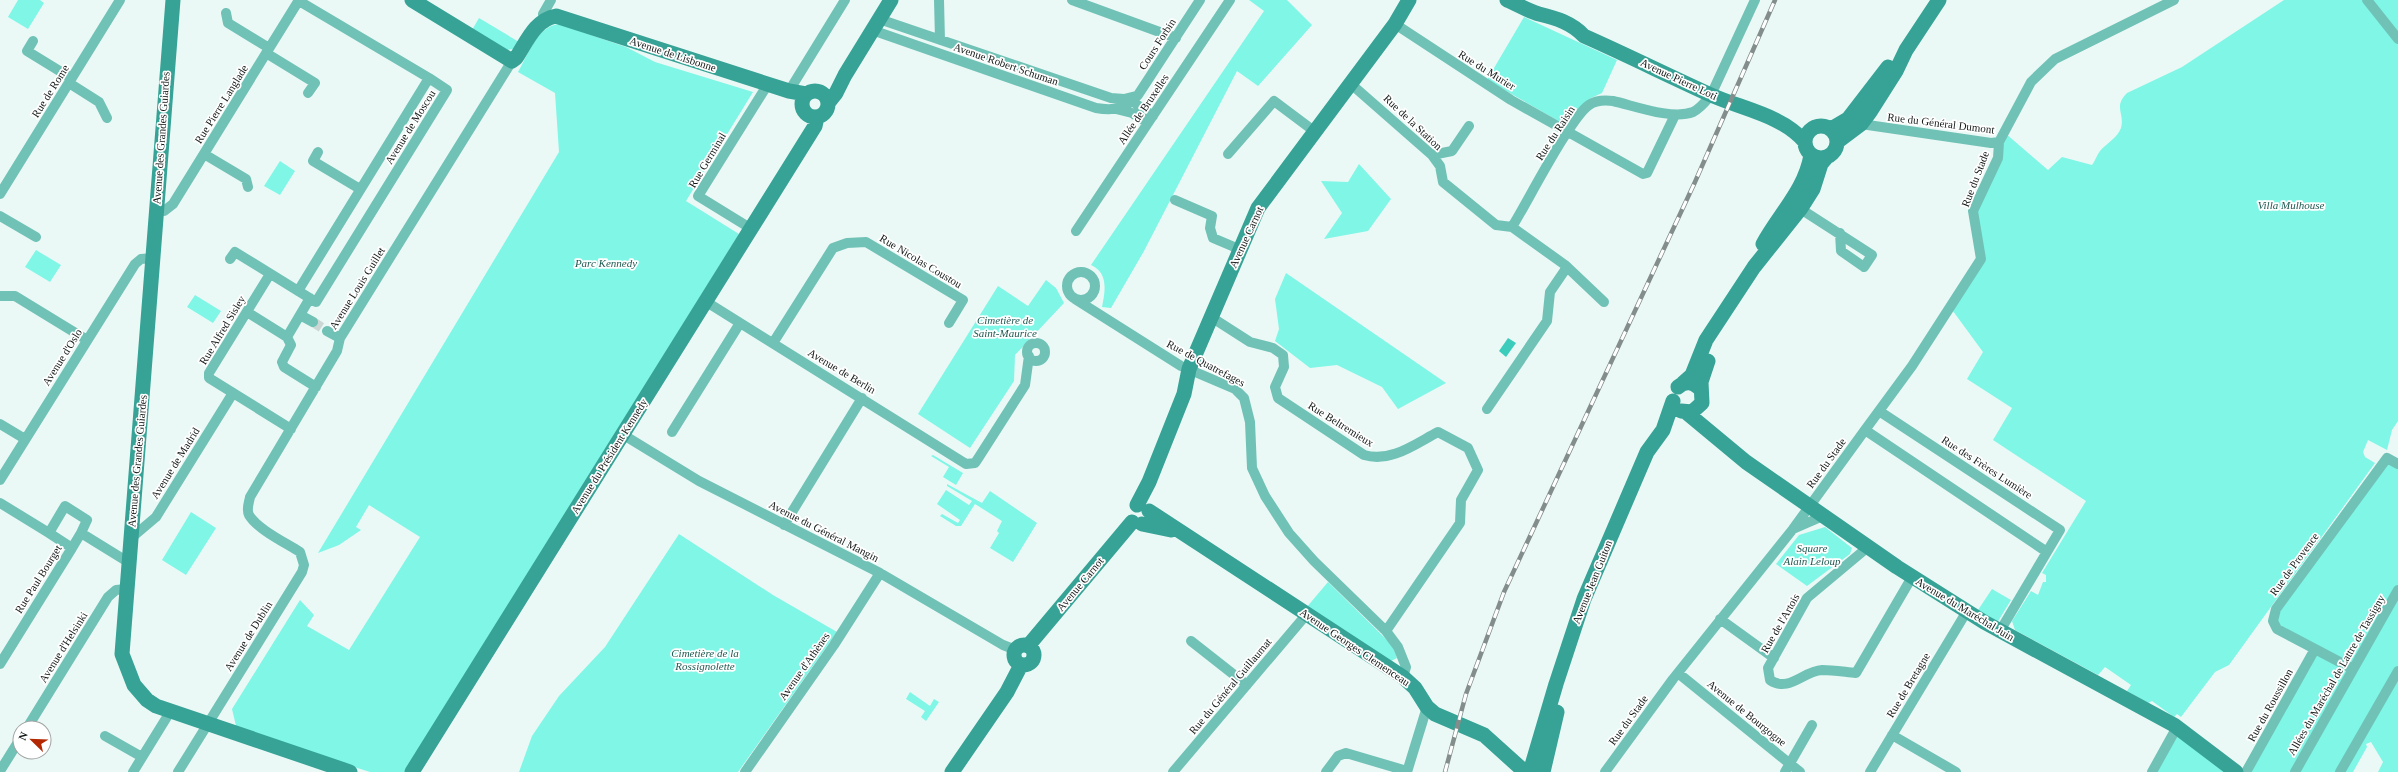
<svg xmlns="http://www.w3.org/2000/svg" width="2398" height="772" font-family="Georgia,serif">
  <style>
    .green { fill: #7ff6e6 }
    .water { fill: #3bccbc }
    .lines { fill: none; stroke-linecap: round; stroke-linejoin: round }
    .street-tunnel { stroke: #cbd7d5; stroke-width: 10; stroke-dasharray: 10 5; stroke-linecap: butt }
    .street { stroke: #71c2b6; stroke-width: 10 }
    .secondary { stroke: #36a396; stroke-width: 15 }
    .rail-casing { stroke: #838d8b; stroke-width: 4.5 }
    .rail { stroke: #fff; stroke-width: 3; stroke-dasharray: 9; stroke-linecap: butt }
    .labels { text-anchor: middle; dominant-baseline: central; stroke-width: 3.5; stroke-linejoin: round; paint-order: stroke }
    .street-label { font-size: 11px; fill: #141918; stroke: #fff }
    .park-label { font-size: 11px; font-style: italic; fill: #205a53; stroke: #fff }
  </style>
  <rect width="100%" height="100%" fill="#ebf9f6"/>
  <path class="green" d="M 18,0 L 40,0 L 44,3 L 28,29 L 8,17 Z
    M 1249,0 L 1287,0 L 1312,25 L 1258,86 L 1237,71 L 1144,251 L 1111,308 L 1102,307 C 1105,292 1109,273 1091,265 L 1264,11 Z
    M 2284,0 L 2398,0 L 2398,421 L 2392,430 L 2387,450 L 2368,440 L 2363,452 L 2365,457 L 2375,463 L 2229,665 L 2215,672 L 2181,717 L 2177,714 L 2174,717 L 2152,701 L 2148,703 L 2127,691 L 2131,685 L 2105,667 L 2098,675 L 2015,630 L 2012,621 L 2031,591 L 2038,595 L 2043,582 L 2046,582 L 2046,575 L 2042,573 L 2086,501 L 1993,440 L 2012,408 L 1967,379 L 1983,352 L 1950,307 L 1981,259 L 1973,211 L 2005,133 L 2048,170 L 2062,157 L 2092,165 C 2095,161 2097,155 2100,151 C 2106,144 2118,137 2121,128 C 2125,113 2113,107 2127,93 L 2182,67 Z
    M 1524,17 L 1617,60 L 1602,93 L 1591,98 L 1568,122 L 1562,123 L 1487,80 Z
    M 479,18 L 519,42 L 513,49 L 507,50 L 472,30 Z
    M 559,24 L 626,47 L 655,62 L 753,92 L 686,201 L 739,234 L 406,772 L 370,772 L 237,730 L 232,709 L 300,600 L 314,615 L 307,626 L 349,650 L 420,537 L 369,505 L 356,527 L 361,530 L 339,545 L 318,553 L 559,152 L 555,93 L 518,72 C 528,55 537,26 559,24 Z
    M 280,161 L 295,171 L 280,195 L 264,186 Z
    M 1359,164 L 1391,199 L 1368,231 L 1324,239 L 1342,213 L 1321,181 L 1348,182 Z
    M 36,250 L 61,265 L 50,282 L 25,267 Z
    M 1286,273 L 1446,383 L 1398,409 L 1382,387 L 1337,365 L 1310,368 L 1275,341 L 1279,329 L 1275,299 Z
    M 1046,280 L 1056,288 L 1064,303 L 1015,355 L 1014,381 L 970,448 L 918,414 L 998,286 L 1028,306 Z
    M 195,295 L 221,311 L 213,323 L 187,307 Z
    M 933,455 L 963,473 L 956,485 L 943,477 L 949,467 L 931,456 Z
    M 2387,458 L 2398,464 L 2398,772 L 2378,772 L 2383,762 L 2371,742 L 2366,744 L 2367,747 L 2353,772 L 2246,772 L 2315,649 L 2273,621 Z
    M 947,484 L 982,503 L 990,491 L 1037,523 L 1013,562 L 990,548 L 999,533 L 997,531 L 1002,521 L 975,504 L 961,526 L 956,526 L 940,516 L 942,514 L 958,523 L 960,520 L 937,504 L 946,490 L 969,505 L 972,501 L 947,486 Z
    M 191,512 L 216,528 L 186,575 L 162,560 Z
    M 1825,527 L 1852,548 L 1850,554 L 1807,586 L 1776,564 L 1799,535 Z
    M 679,534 L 773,595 L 837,632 L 738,772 L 519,772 L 532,736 L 559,696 L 605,647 Z
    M 1328,582 L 1393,646 L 1397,658 L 1391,661 L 1306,608 Z
    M 1992,589 L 2011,600 L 1997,623 L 1976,613 Z
    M 910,692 L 930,706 L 934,699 L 939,702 L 926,721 L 921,717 L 925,711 L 906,699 Z
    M 2177,727 L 2236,772 L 2152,772 Z"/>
  <path class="water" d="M 1508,338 L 1516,343 L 1506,357 L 1499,351 Z"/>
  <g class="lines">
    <path class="street-tunnel" d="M 313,322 L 327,331"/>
    <path class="street" d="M 939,0 L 940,40
      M 1072,0 L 1176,38
      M 2367,0 L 2398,39
      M 299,1 L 429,78
      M 226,13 L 228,23 L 269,48
      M 879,19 L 1111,98 L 1124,99 L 1136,96
      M 544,20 L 543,14 L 551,0
      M 1395,24 L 1511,100 L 1643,174 L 1647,173 L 1675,115
      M 872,30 L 1096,108 C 1114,111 1126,109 1138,95 L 1200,0
      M 33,41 L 27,51 L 71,78
      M 266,53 L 315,83 L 308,93
      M 69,83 L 99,102 L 107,118
      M 1351,84 L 1432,155 L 1440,166 L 1443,182 L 1496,225 L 1512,227 L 1565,265 L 1565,270 L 1550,292 L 1547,321 L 1487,409
      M 789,91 L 845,0
      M 1132,101 L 1153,116
      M 1116,109 L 1132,113 L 1148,123
      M 1861,124 L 1991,143 L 1999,142 L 2031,82 L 2055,59 L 2174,0
      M 318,152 L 313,161 L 360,189
      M 204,154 L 246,179 L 248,187
      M 1228,154 L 1274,101 L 1314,131
      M 1432,155 L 1452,151 L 1469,126
      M 0,194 L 120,0
      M 1175,200 L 1212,216 L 1210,228 L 1213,238 L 1239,249
      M 1796,206 L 1872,255 L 1864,267 L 1841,251 L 1840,233
      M 156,211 L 164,211 L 173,204 L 299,0
      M 0,216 L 36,237
      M 1512,227 C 1527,203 1570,118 1589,105 C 1596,100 1605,100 1613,101 C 1635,106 1672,120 1693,112 C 1701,108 1706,101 1711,95 L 1755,0
      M 750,228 L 698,196 L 768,84
      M 1076,231 L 1230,0
      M 230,259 L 235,252 L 316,302 L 447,90 L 429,78 L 298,291
      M 1565,265 L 1604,302
      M1067 286a14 14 0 1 1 28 0a14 14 0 1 1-28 0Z
      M 270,274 L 209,373 L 209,378 L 291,429
      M 1,296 L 15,296 L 87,340
      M 1075,299 L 1181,366 L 1235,389 L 1244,398 L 1250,422 L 1252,468 L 1265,496 L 1289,533 L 1314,561 L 1386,631 L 1398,647 L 1406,667 L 1403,677
      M 705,301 L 966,464 L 975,463 L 979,457 L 1025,385 L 1029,356
      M 247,312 L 287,337 L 291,345 L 282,362 L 284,367 L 316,387
      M 300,315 L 313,322
      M 1211,317 L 1250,342 L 1273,348 L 1283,355 L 1284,367 L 1275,387 L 1278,398 L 1364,455 C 1391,463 1415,444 1438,432 L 1468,448 L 1478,470 L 1461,500 L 1460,523 L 1386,631
      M 327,331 L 340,338
      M 287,337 L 310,298
      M 773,343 L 833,248 L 847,243 L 866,242 L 963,300 L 949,323
      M1027 352a9 9 0 1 1 18 0a9 9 0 1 1-18 0Z
      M 1879,411 L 2060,530 L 2000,631
      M 0,424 L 25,439
      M 1865,430 L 2047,552
      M 672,432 L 740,323
      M 622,434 L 699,481 L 880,573 L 1003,645 L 1016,650
      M 0,480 L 135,264 L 141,259 L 153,258
      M 0,503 L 49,533 L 65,506 L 87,520 L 81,533 L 128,562
      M 784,525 L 862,398
      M 1793,529 L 1823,516
      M 49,533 L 72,548 L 81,533
      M 130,539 L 156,517 L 233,393
      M 1868,547 L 1807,598 L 1768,668 L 1770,680 C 1789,693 1803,671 1822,670 C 1833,670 1845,672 1856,673 L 1912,577
      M 1720,619 L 1774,658
      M 1191,641 L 1247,685
      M 0,664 L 72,548
      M 2353,669 L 2277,629 L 2273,621 L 2276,609 L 2387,458 L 2398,464
      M 1678,673 L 1800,772
      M 27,728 L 108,597 L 116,590 L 126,589
      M 1892,735 L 1956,772
      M 105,736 L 142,757
      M 0,771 L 20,739
      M 133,772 L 170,712
      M 178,772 L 302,572 L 304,565 L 300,552 C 286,543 257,529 249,515 C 246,509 249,503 250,497 L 337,351 L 340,338 L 512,61
      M 745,772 L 834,645 L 880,573
      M 1173,772 L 1306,615
      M 1326,772 L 1338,756 L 1346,753 L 1407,771
      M 1407,772 L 1427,707
      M 1605,772 L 1673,679 L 1793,529 L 1865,430 L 1912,366 L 1981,259 L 1973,211 L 1998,158 L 1999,142
      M 1785,772 L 1812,725
      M 1870,772 L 1967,611
      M 2152,772 L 2177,727
      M 2246,772 L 2315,649
      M 2295,772 L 2398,590
      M 2340,772 L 2398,671"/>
    <path class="secondary" d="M 173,0 L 122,654 L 134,685 L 147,700 L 156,706 L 350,772
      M 412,0 L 512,61 L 516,58 C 527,41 535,20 556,16 L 789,91 L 806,94
      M 1507,0 C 1517,4 1528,11 1539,14 C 1556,18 1572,23 1584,36 C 1627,55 1669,76 1711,95 C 1742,109 1782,115 1805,142
      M802 104a13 13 0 1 1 26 0a13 13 0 1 1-26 0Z
      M 828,103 L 836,93 L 845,75 L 891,0
      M1805 142a16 16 0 1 1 32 0a16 16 0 1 1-32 0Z
      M 1831,129 L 1848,119 L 1888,67
      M 1837,142 L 1861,124 L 1870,112 L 1896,71 L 1906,50 L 1939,0
      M 1763,244 C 1780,213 1805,190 1811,155
      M 1683,383 L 1692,375 L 1706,340 L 1754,267 L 1801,208 L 1813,189 L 1821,164 L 1826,158
      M 1678,387 C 1686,380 1694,382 1701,390
      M 1681,411 L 1692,412 L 1702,403 L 1701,382 L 1708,361
      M 1687,413 L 1746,462 L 1897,567 L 1984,622 L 2174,725 L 2236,772
      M 1137,505 L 1149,482 L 1184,394 L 1189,369 L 1258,208 L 1395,24 L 1409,0
      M 1149,511 L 1403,677 L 1415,688 L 1427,707 L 1435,714 L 1484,735 L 1525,772
      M 1142,524 L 1171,530
      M1014 655a10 10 0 1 1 20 0a10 10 0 1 1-20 0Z
      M 1028,646 L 1132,522
      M 412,772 L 815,126 L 817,117
      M 952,772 L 1007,692 L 1021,665
      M 1530,772 L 1556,684 L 1584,599 L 1647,452 L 1663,430 L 1673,401
      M 1543,772 L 1557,712"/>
    <defs>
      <path id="rail" d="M 1445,772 L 1466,694 L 1504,592 L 1695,182 L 1775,0"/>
    </defs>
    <use href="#rail" class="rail-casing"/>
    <use href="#rail" class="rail"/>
  </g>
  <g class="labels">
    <g class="street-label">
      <text transform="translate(1157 44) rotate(-57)">Cours Forbin</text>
      <text transform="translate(673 54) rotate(18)">Avenue de Lisbonne</text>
      <text transform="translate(1006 64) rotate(19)">Avenue Robert Schuman</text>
      <text transform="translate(1487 70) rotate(32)">Rue du Murier</text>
      <text transform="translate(1679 79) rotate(25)">Avenue Pierre Loti</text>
      <text transform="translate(50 91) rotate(-58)">Rue de Rome</text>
      <text transform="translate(221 104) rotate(-58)">Rue Pierre Langlade</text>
      <text transform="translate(1143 109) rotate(-56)">Allée de Bruxelles</text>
      <text transform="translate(1413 122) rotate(43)">Rue de la Station</text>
      <text transform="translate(1941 123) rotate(7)">Rue du Général Dumont</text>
      <text transform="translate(410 127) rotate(-58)">Avenue de Moscou</text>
      <text transform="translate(1555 133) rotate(-57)">Rue du Raisin</text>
      <text transform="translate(161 138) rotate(-86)">Avenue des Grandes Guiardes</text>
      <text transform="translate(707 160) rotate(-59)">Rue Germinal</text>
      <text transform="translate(1975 179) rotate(-69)">Rue du Stade</text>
      <text transform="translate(1246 237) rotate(-65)">Avenue Carnot</text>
      <text transform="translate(921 261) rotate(31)">Rue Nicolas Coustou</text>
      <text transform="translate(357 288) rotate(-58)">Avenue Louis Guillet</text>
      <text transform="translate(222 330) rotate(-59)">Rue Alfred Sisley</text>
      <text transform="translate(62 357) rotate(-58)">Avenue d'Oslo</text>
      <text transform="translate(1206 363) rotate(28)">Rue de Quatrefages</text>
      <text transform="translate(842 371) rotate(31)">Avenue de Berlin</text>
      <text transform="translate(1341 424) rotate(32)">Rue Beltremieux</text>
      <text transform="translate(609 456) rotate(-58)">Avenue du Président Kennedy</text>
      <text transform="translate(137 461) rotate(-85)">Avenue des Grandes Guiardes</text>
      <text transform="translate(175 463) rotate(-58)">Avenue de Madrid</text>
      <text transform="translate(1826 463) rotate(-54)">Rue du Stade</text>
      <text transform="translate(1987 467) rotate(33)">Rue des Frères Lumière</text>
      <text transform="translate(824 531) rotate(27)">Avenue du Général Mangin</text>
      <text transform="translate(2294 564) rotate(-54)">Rue de Provence</text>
      <text transform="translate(38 579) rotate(-58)">Rue Paul Bourget</text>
      <text transform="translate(1592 582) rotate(-68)">Avenue Jean Guiton</text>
      <text transform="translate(1080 584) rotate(-50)">Avenue Carnot</text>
      <text transform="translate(1965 609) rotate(31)">Avenue du Maréchal Juin</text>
      <text transform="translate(1780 623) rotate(-60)">Rue de l'Artois</text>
      <text transform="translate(248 636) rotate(-58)">Avenue de Dublin</text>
      <text transform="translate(63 647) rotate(-58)">Avenue d'Helsinki</text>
      <text transform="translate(1355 647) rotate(34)">Avenue Georges Clemenceau</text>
      <text transform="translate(804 666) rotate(-55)">Avenue d'Athènes</text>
      <text transform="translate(2336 675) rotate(-60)">Allées du Maréchal de Lattre de Tassigny</text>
      <text transform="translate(1908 685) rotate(-59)">Rue de Bretagne</text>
      <text transform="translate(1230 686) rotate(-50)">Rue du Général Guillaumat</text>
      <text transform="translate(2270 705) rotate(-61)">Rue du Roussillon</text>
      <text transform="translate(1747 713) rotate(39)">Avenue de Bourgogne</text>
      <text transform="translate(1628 720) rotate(-54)">Rue du Stade</text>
    </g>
    <g class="park-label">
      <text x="2291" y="205">Villa Mulhouse</text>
      <text x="606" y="263">Parc Kennedy</text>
      <text x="1005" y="320">Cimetière de<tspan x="1005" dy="13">Saint-Maurice</tspan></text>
      <text x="1812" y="548">Square<tspan x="1812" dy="13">Alain Leloup</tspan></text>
      <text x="705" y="653">Cimetière de la<tspan x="705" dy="13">Rossignolette</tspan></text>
    </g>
  </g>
  <g transform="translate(32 740) rotate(293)"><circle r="19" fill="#ffffff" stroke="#a1a3a3"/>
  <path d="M0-3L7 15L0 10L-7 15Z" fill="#b32802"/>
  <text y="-6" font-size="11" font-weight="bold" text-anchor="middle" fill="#141918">N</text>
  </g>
</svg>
